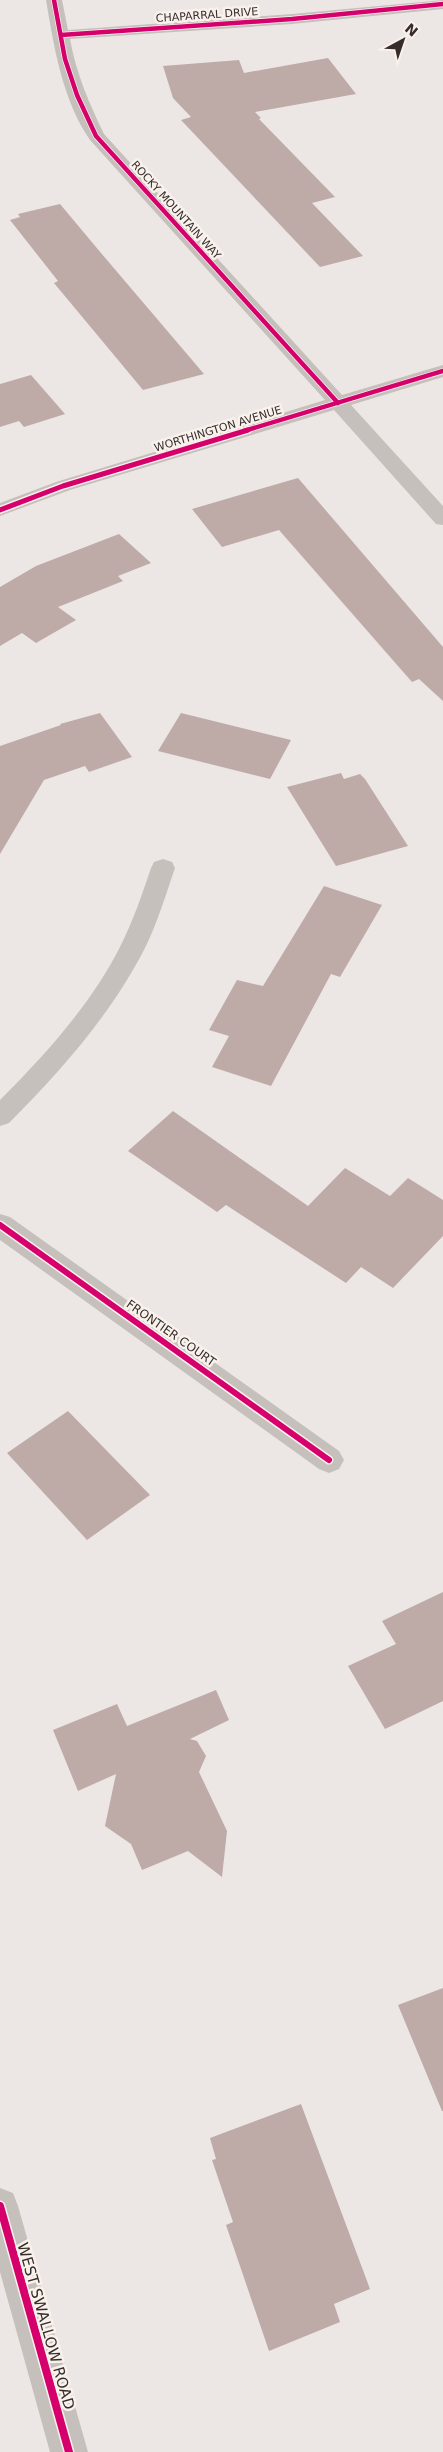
<svg xmlns="http://www.w3.org/2000/svg" width="443" height="2452" font-family="'DejaVu Sans',sans-serif">
  <style>
    .building { fill: #beaba8 }
    .lines { fill: none; stroke-linecap: round; stroke-linejoin: round }
    .street { fill: #c6c0bc; fill-rule: evenodd }
    .cycleway-far3-casing { stroke: #f8f1ec; stroke-width: 6 }
    .cycleway-far2-casing { stroke: #f8f1ec; stroke-width: 8 }
    .cycleway-far1-casing { stroke: #f8f1ec; stroke-width: 9 }
    .cycleway-casing { stroke: #f8f1ec; stroke-width: 11 }
    .cycleway-far3 { stroke: #d6006c; stroke-width: 4.5 }
    .cycleway-far2 { stroke: #d6006c; stroke-width: 5 }
    .cycleway-far1 { stroke: #d6006c; stroke-width: 6 }
    .cycleway { stroke: #d6006c; stroke-width: 8 }
    .labels { text-anchor: middle; dominant-baseline: central; stroke-width: 5; stroke-linejoin: round; paint-order: stroke }
    .far-street-label { font-size: 11px; fill: #362d2b; stroke: #f8f1ec }
    .street-label { font-size: 12px; fill: #362d2b; stroke: #f8f1ec }
    .near-street-label { font-size: 15px; fill: #362d2b; stroke: #f8f1ec }
  </style>
  <rect width="100%" height="100%" fill="#ece7e4"/>
  <path class="building" d="M 328,58 L 356,94 L 255,112 L 261,118 L 259,119 L 335,197 L 312,203 L 363,256 L 320,267 L 181,120 L 191,117 L 173,98 L 163,66 L 239,60 L 244,73 Z
    M 60,204 L 101,253 L 204,374 L 143,390 L 54,283 L 58,281 L 10,220 L 20,217 L 18,214 Z
    M 31,375 L 65,414 L 24,427 L 19,421 L 0,427 L 0,384 Z
    M 298,478 L 443,647 L 443,701 L 419,679 L 412,682 L 279,530 L 222,547 L 192,509 Z
    M 119,534 L 151,563 L 118,576 L 123,581 L 58,607 L 76,620 L 36,643 L 22,633 L 0,646 L 0,587 L 36,566 Z
    M 100,713 L 132,757 L 89,772 L 85,766 L 44,780 L 0,854 L 0,746 L 61,725 L 60,724 Z
    M 181,713 L 291,740 L 270,779 L 158,751 Z
    M 341,773 L 344,779 L 360,774 L 365,779 L 408,846 L 336,866 L 287,787 Z
    M 324,886 L 382,905 L 340,977 L 331,974 L 271,1086 L 212,1067 L 229,1036 L 209,1030 L 237,980 L 263,986 Z
    M 173,1111 L 308,1206 L 345,1168 L 390,1196 L 408,1178 L 443,1200 L 443,1236 L 393,1288 L 361,1267 L 346,1283 L 226,1205 L 217,1212 L 128,1151 Z
    M 68,1411 L 150,1495 L 87,1540 L 7,1453 Z
    M 443,1592 L 443,1701 L 385,1729 L 348,1666 L 396,1644 L 382,1621 Z
    M 216,1690 L 229,1720 L 190,1739 L 197,1741 L 206,1756 L 199,1772 L 227,1831 L 222,1877 L 188,1851 L 142,1870 L 131,1844 L 105,1826 L 116,1774 L 78,1791 L 53,1730 L 117,1704 L 127,1726 Z
    M 443,1988 L 443,2111 L 442,2111 L 398,2005 Z
    M 301,2104 L 370,2289 L 334,2304 L 340,2322 L 269,2351 L 226,2225 L 233,2222 L 212,2160 L 216,2159 L 210,2138 Z"/>
  <g class="lines">
    <path class="street" d="M 46,0 L 62,0 L 68,30 L 292,14 L 443,0 L 443,9 L 292,24 L 70,39 C 76,73 89,103 104,134 L 342,395 L 443,365 L 443,377 L 351,405 L 443,506 L 443,525 L 436,524 L 334,410 L 70,490 L 0,516 L 0,503 L 56,482 L 325,400 L 90,140 C 62,99 54,47 46,0 Z
      M 163,859 L 172,862 L 175,868 C 166,894 158,921 146,946 C 112,1013 62,1070 9,1123 L 0,1126 L 0,1100 C 46,1054 91,1004 120,947 C 133,921 142,895 151,868 L 154,862 Z
      M 0,1214 L 10,1217 L 339,1451 L 344,1460 L 339,1469 L 329,1473 L 319,1469 L 0,1240 Z
      M 0,2188 L 13,2193 L 18,2206 L 88,2452 L 50,2452 L 0,2272 Z"/>
    <defs>
      <path id="cycleway-far3" d="M 54,0 L 65,59 L 77,95 L 96,136 L 338,403
        M 61,35 L 292,19 L 443,4
        M 244,431 L 443,371"/>
      <path id="cycleway-far2" d="M 0,510 L 63,486 L 248,430"/>
      <path id="cycleway-far1" d="M 0,1225 L 329,1460"/>
      <path id="cycleway" d="M 0,2206 L 69,2452"/>
    </defs>
    <use href="#cycleway-far3" class="cycleway-far3-casing"/>
    <use href="#cycleway-far2" class="cycleway-far2-casing"/>
    <use href="#cycleway-far1" class="cycleway-far1-casing"/>
    <use href="#cycleway" class="cycleway-casing"/>
    <use href="#cycleway-far3" class="cycleway-far3"/>
    <use href="#cycleway-far2" class="cycleway-far2"/>
    <use href="#cycleway-far1" class="cycleway-far1"/>
    <use href="#cycleway" class="cycleway"/>
  </g>
  <g class="labels">
    <g class="far-street-label">
      <text transform="translate(207 15) rotate(-4)">CHAPARRAL DRIVE</text>
      <text transform="translate(176 210) rotate(48)">ROCKY MOUNTAIN WAY</text>
      <text transform="translate(218 429) rotate(-17)">WORTHINGTON AVENUE</text>
    </g>
    <g class="street-label">
      <text transform="translate(171 1333) rotate(35)">FRONTIER COURT</text>
    </g>
    <g class="near-street-label">
      <text transform="translate(46 2326) rotate(74)">WEST SWALLOW ROAD</text>
    </g>
  </g>
  <g transform="translate(403 40) rotate(40)" stroke="#f8f1ec" stroke-width="4" paint-order="stroke">
  <path d="M0-4L9 19L0 12L-9 19Z" fill="#362d2b"/>
  <text y="-8" font-size="14" font-weight="bold" text-anchor="middle" fill="#362d2b">N</text>
  </g>
</svg>
